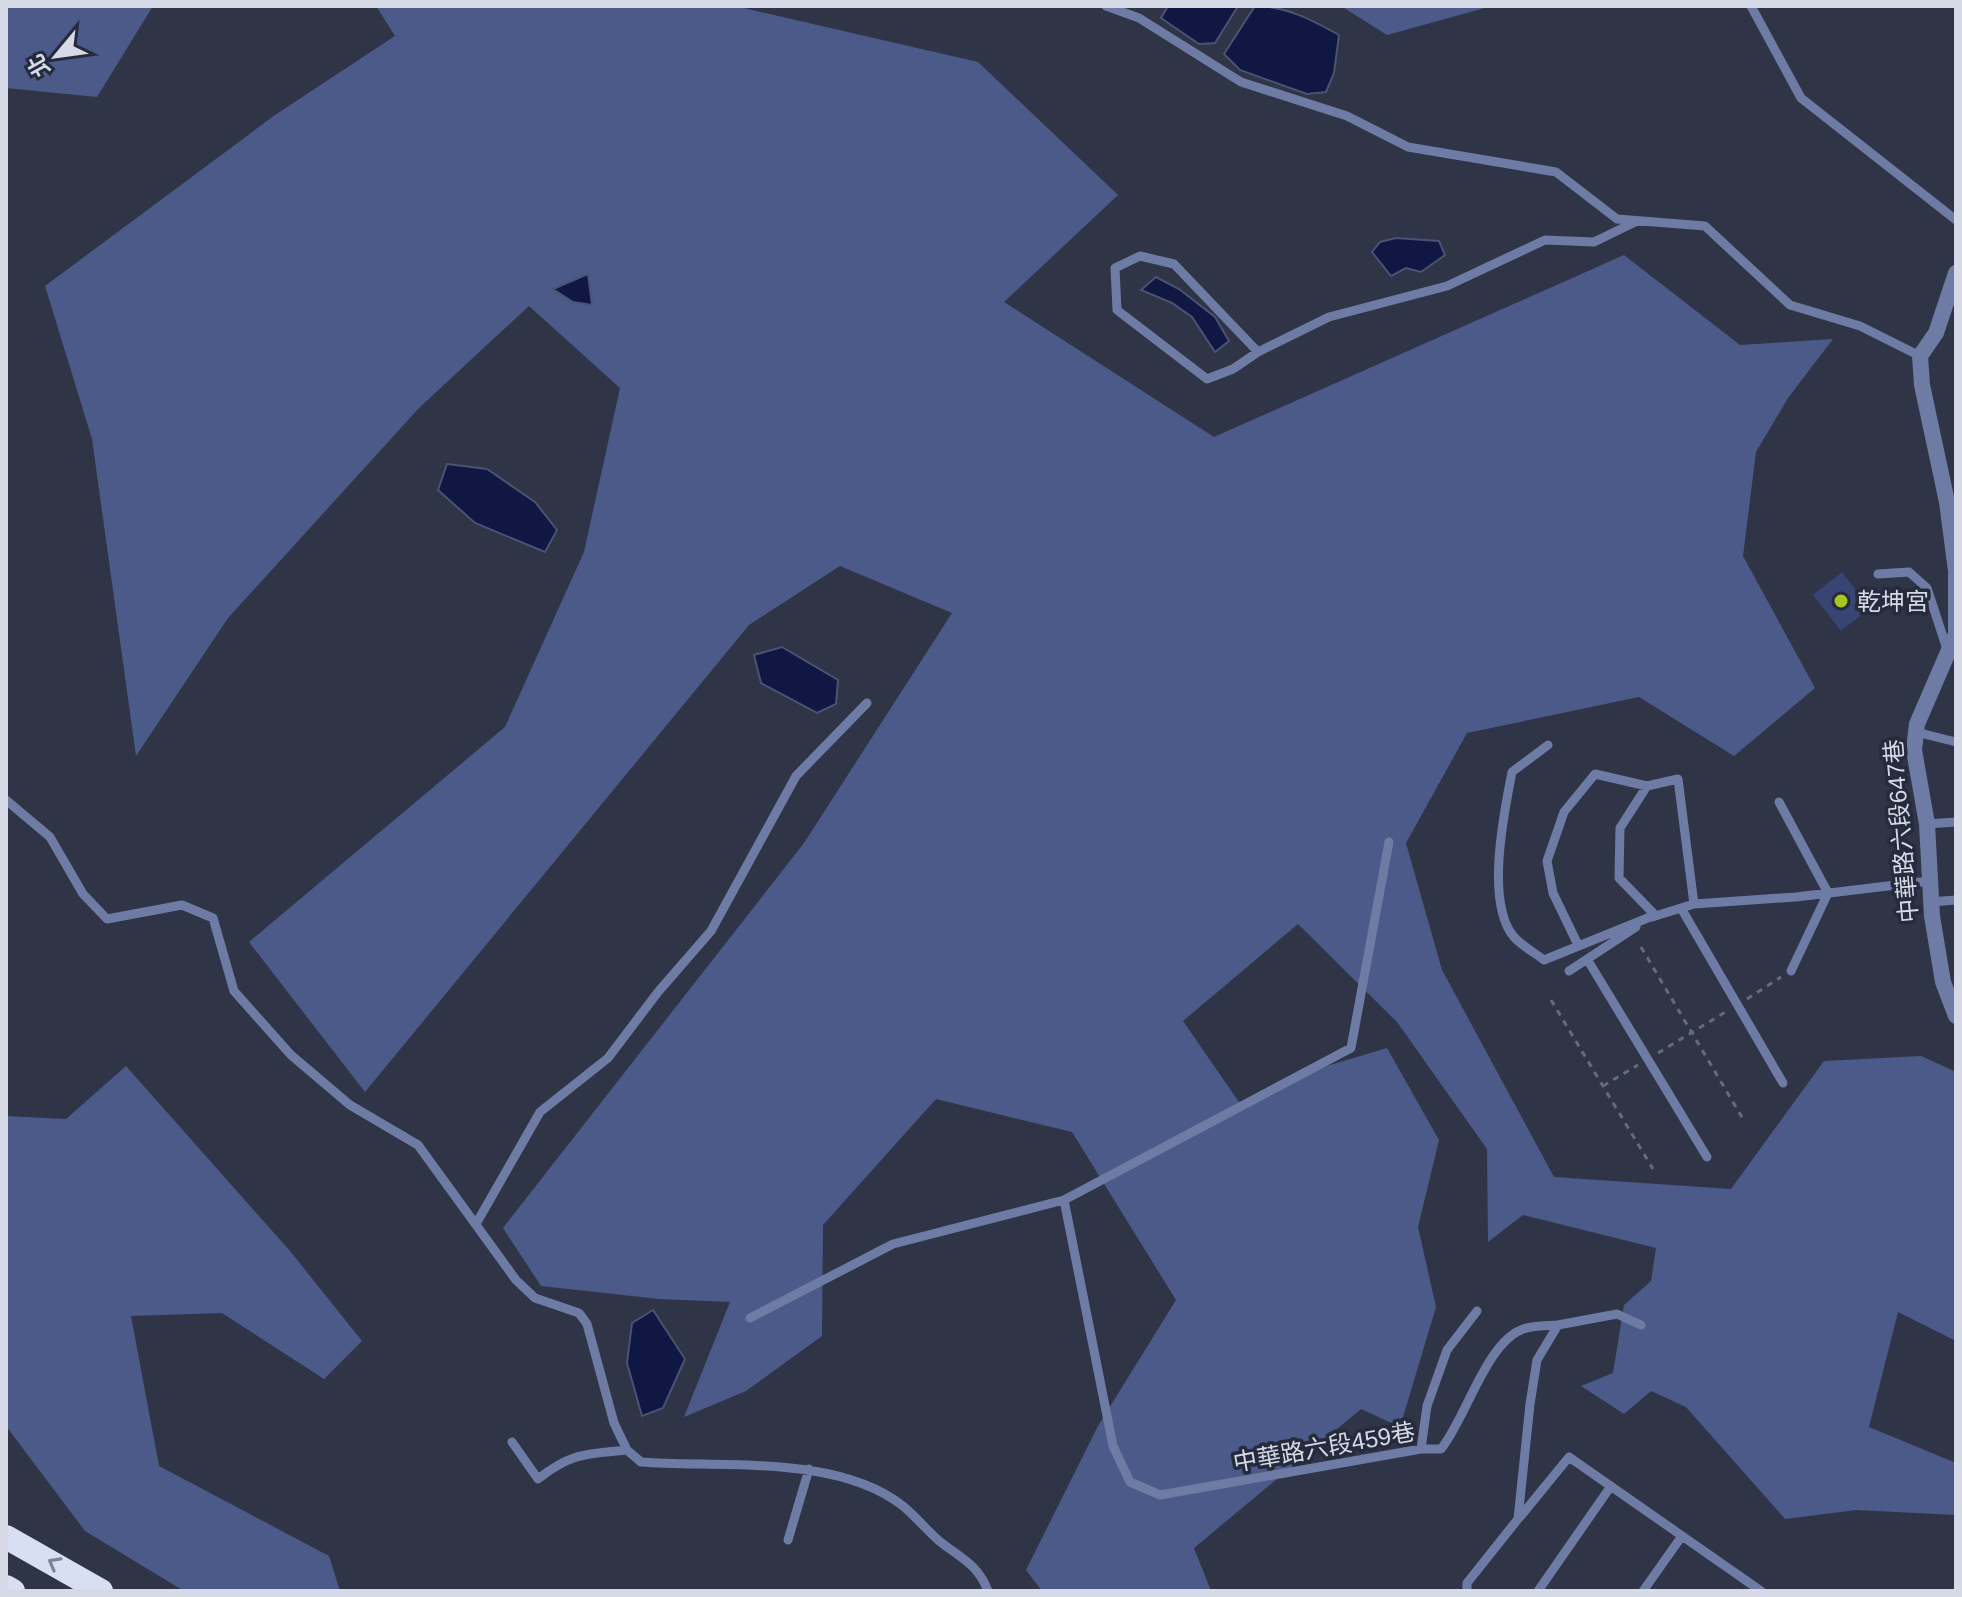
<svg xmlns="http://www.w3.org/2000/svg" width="1962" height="1597" font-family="Arial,'Noto Sans TC',sans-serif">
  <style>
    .green { fill: #4c5a8a }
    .water { fill: #0f1742; stroke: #4b5273; stroke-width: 2 }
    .building { fill: #374474 }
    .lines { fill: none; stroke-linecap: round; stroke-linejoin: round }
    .path { stroke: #656b7a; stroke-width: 3; stroke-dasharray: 6 6; stroke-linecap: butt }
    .service { stroke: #6e7ba4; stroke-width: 9 }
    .minor { stroke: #6e7ba4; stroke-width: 16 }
    .motorway { stroke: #d8dff3; stroke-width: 24 }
    .oneway { stroke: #7e8498 }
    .poi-dot { fill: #a8c71e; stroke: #252a3c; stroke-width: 3 }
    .labels { text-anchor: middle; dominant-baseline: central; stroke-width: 7; stroke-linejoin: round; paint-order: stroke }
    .poi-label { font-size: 24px; fill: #d6dae6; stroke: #252a3c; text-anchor: start }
    .street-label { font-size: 24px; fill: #d6dae6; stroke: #252a3c }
  </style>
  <rect width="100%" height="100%" fill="#2f3546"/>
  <path class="green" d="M 6,6 L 153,6 L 97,97 L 6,88 Z
    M 376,6 L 735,6 L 978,62 L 1118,195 L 1004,302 L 1214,437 L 1624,255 L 1740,345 L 1833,339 L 1788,398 L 1756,452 L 1743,556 L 1815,688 L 1734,756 L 1639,697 L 1467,733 L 1406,843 L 1442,970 L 1554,1177 L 1731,1189 L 1824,1061 L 1921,1056 L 1956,1072 L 1956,1341 L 1898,1312 L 1869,1427 L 1956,1463 L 1956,1515 L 1856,1510 L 1785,1519 L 1686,1407 L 1651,1391 L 1624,1414 L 1581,1386 L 1613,1373 L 1624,1305 L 1651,1281 L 1656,1248 L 1523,1215 L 1488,1242 L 1487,1149 L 1397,1022 L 1298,924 L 1183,1021 L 1241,1105 L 1300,1074 L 1387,1048 L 1439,1140 L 1418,1227 L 1436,1307 L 1400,1427 L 1361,1409 L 1194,1548 L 1211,1591 L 1042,1591 L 1026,1570 L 1098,1426 L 1176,1300 L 1072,1132 L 936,1099 L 823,1225 L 822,1336 L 746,1391 L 684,1417 L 730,1302 L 659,1299 L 541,1286 L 503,1228 L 804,843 L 952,613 L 840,566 L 749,625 L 365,1092 L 249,942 L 505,727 L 584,552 L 620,388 L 529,306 L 419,408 L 228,618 L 136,756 L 92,439 L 45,286 L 275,115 L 395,36 Z
    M 1341,6 L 1492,6 L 1387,35 Z
    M 126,1066 L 290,1251 L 362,1341 L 324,1379 L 222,1313 L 131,1316 L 159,1466 L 329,1556 L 340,1591 L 184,1591 L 85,1531 L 6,1426 L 6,1116 L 66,1119 Z"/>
  <path class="water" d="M 1168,6 L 1238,6 L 1215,43 L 1199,44 L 1161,18 Z
    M 1255,6 C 1286,6 1312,20 1339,35 L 1334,73 L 1326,92 L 1307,94 L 1240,70 L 1224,54 Z
    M 1396,238 L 1439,241 L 1445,255 L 1421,272 L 1406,268 L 1391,276 L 1372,252 L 1380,242 Z
    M 588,274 L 592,305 L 573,302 L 553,289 Z
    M 1156,277 L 1179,289 L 1215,317 L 1229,341 L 1215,352 L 1192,317 L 1172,303 L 1141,290 Z
    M 447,464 L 487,469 L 535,502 L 557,530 L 545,552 L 475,523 L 438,490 Z
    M 782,647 L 838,680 L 836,704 L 817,713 L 761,683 L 754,655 Z
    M 653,1310 L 685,1359 L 663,1408 L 642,1416 L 627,1363 L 632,1323 Z"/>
  <path class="building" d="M 1842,572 L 1870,608 L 1841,631 L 1813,595 Z"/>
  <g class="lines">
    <path class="path" d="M 1641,947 L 1743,1119
      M 1747,999 L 1781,977
      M 1551,1000 L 1653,1169
      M 1658,1053 L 1727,1011
      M 1603,1086 L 1638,1065"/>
    <path class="service" d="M 1106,6 L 1139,18 L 1241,82 L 1347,116 L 1408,147 L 1556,172 L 1617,219 L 1705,226 L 1790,305 L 1860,326 L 1920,356
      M 1751,6 L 1801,98 L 1956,220
      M 1258,352 L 1233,369 L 1207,379 L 1117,310 L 1115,268 L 1140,256 L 1174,264 L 1258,352 L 1329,317 L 1447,286 L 1545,240 L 1594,242 L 1635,222
      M 1878,574 L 1909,572 L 1927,588 L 1947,649
      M 1916,732 L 1956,742
      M 1548,745 L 1512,772 C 1504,813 1485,903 1514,937 C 1522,946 1535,953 1544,960 L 1655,915 L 1619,878 L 1620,828 L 1647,786
      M 6,800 L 50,837 L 83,894 L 107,919 L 182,905 L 213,918 L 234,991 L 291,1055 L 350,1105 L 418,1145 L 516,1280 L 535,1298 L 579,1313 L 587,1324 L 614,1423 L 627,1450 L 641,1462 C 721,1468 837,1454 903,1506 C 915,1516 926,1529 938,1540 C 960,1558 977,1563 988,1591
      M 1779,802 L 1828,893 L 1791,971
      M 1927,824 L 1956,822
      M 1930,902 L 1956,900
      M 1681,908 L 1783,1083
      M 1652,917 L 1694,904 L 1796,897 L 1929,881
      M 1578,945 L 1553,893 L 1547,861 L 1564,812 L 1595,774 L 1647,786 L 1678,779 L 1694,904
      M 1587,959 L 1707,1157
      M 1569,971 L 1636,927
      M 1064,1200 L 1113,1446 L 1130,1482 L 1160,1495 L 1421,1449 L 1441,1449 C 1465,1420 1486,1344 1521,1330 C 1531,1325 1547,1326 1558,1325 L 1537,1360 L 1530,1404 L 1518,1519 L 1467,1583 L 1467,1591
      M 476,1224 L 540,1112 L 608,1058 L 658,992 L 711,931 L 796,776 L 867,703
      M 750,1318 L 893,1244 L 1064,1200 L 1351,1048 L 1389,842
      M 1558,1325 L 1617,1314 L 1641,1325
      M 512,1442 L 538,1479 C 571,1453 586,1454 627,1450
      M 1421,1449 L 1427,1406 L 1447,1350 L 1477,1311
      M 1520,1517 L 1569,1457 L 1761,1591
      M 788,1540 L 809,1469
      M 1538,1591 L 1611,1486
      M 1643,1591 L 1682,1536"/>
    <path class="minor" d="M 1956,273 L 1936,333 L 1920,356 L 1922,385 L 1947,502 L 1956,571 L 1956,634 L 1917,724 L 1914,750 L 1927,824 L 1932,916 L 1943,982 L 1956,1016"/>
    <path class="motorway" d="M 6,1537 L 101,1591
      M 6,1587 L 13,1591"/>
  </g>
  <defs><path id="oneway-chevron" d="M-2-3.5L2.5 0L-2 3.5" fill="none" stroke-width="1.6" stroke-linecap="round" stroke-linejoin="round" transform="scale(2)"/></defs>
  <use class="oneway" href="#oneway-chevron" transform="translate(54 1563) rotate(-151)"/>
  <circle class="poi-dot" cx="1841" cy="601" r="8"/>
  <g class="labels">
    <g class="poi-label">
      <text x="1857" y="601">乾坤宮</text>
    </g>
    <g class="street-label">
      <text transform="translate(1901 831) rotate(-95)">中華路六段647巷</text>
      <text transform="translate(1324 1447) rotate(-10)">中華路六段459巷</text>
    </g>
  </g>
  <rect width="1962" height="1597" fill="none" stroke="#d6dae6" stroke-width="16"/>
  <g transform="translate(56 56) rotate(241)" stroke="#252a3c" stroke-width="6" paint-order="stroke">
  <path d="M0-6L14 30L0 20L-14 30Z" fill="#d6dae6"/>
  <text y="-12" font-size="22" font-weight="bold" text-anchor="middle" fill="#d6dae6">北</text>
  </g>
</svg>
